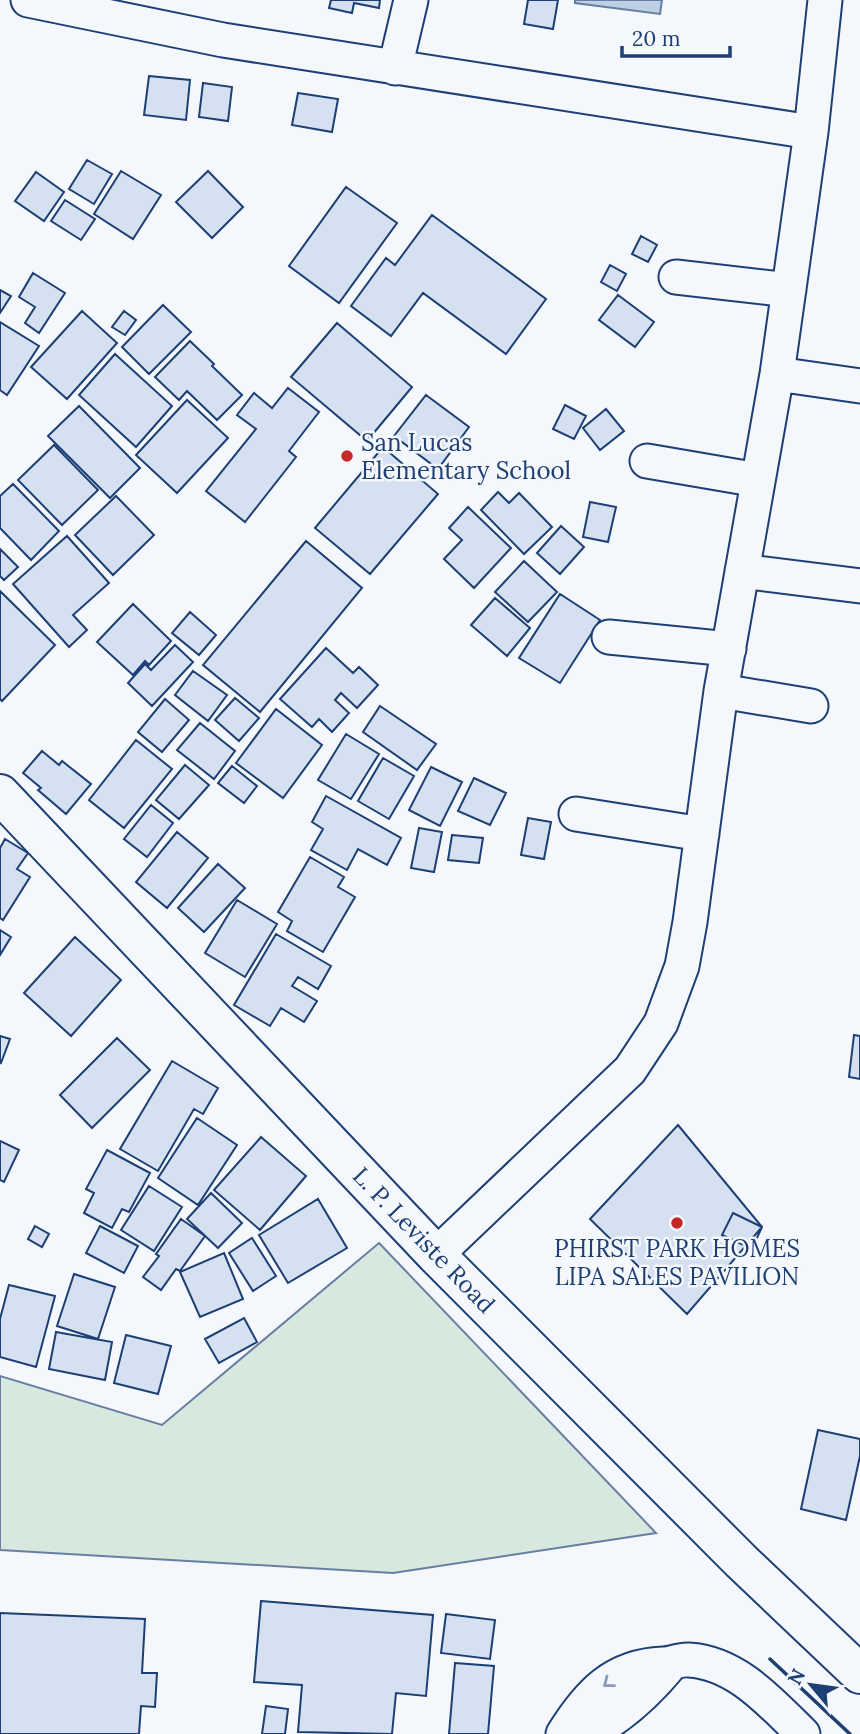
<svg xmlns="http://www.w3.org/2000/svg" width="860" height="1734" font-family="Lora,serif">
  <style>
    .green { fill: #d7e8df; stroke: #687fa3; stroke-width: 2 }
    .water { fill: #bed0e5; stroke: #687fa3; stroke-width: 2 }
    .building { fill: #d5e0f0; stroke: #1d3f73; stroke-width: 2 }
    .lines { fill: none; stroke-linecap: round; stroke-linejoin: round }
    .minor-casing { stroke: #1d3f73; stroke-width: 37 }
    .secondary-casing { stroke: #1d3f73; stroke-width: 42 }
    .minor { stroke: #f4f7fb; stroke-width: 33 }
    .secondary { stroke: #f4f7fb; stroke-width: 38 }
    .wall { stroke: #1d3f73; stroke-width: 3.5 }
    .oneway { stroke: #889bb7 }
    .poi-dot { fill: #c62828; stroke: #f4f7fb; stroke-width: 2.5 }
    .labels { text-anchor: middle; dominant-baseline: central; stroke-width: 5; stroke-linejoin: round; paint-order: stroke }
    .poi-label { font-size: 24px; fill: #1d3f73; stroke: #f4f7fb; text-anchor: start }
    .street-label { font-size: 24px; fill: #1d3f73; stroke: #f4f7fb }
  </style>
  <rect width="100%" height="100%" fill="#f4f7fb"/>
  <path class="green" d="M 379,1243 L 656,1533 L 393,1573 L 0,1550 L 0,1376 L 162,1425 Z"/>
  <path class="water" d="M 575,0 L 662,0 L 660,14 L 575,3 Z"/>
  <path class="building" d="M 331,0 L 380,0 L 379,8 L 354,3 L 352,13 L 329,8 Z
    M 528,0 L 558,0 L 553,29 L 524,24 Z
    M 149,76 L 190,80 L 186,120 L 144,115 Z
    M 203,83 L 232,87 L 228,121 L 199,117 Z
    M 298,93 L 338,99 L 332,132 L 292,125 Z
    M 87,160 L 112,174 L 94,204 L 69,189 Z
    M 121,171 L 161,195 L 133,239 L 94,214 Z
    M 208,171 L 243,207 L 212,238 L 176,202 Z
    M 36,172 L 64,192 L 44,221 L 15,201 Z
    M 346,187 L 397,223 L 339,303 L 289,266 Z
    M 65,200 L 95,219 L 81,240 L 51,221 Z
    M 432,215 L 546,299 L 506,354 L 423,293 L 391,336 L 351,306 L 386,258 L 395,265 Z
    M 641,236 L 657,245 L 648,262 L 632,254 Z
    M 610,265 L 626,274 L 617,291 L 601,282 Z
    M 33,273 L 65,293 L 39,333 L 25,323 L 35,307 L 19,297 Z
    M 0,290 L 11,296 L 0,313 Z
    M 618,295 L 654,322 L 635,347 L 599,320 Z
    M 163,305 L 191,332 L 149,374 L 122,347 Z
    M 82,311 L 117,343 L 67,399 L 31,367 Z
    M 124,311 L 136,320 L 125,335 L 112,327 Z
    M 0,322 L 39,346 L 7,395 L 0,390 Z
    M 337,323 L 412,387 L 367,441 L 291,377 Z
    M 190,341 L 214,364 L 212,366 L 242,395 L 217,420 L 187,391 L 179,400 L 155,377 Z
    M 115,354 L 172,406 L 136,447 L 79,395 Z
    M 288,388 L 319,412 L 289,451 L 296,457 L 245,522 L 206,491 L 256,429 L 237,415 L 254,393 L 272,408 Z
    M 426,395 L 469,427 L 438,469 L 394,436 Z
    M 187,400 L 228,438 L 177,493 L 136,455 Z
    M 565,405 L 586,416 L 574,439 L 553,429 Z
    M 79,406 L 140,468 L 110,498 L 48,436 Z
    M 606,409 L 624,431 L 600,450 L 583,428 Z
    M 54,445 L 98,490 L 62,525 L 18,480 Z
    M 383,447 L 438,494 L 370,574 L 315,528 Z
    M 13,484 L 59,531 L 31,560 L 0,528 L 0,496 Z
    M 498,492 L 509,503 L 519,493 L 552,527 L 524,554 L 481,510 Z
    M 116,496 L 154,535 L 113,575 L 75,535 Z
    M 590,502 L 616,507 L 608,542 L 583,537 Z
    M 468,507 L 511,548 L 474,588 L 444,559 L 462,540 L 449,528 Z
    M 561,526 L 584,547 L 560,574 L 537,553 Z
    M 67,536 L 109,583 L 73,615 L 87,630 L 69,647 L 13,584 Z
    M 306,541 L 362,588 L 260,712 L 203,665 Z
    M 0,549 L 18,567 L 4,580 L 0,576 Z
    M 524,561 L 557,592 L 528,622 L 495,592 Z
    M 0,591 L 55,645 L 2,701 L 0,699 Z
    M 560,594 L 600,620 L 560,683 L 519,658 Z
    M 495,598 L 530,628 L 507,656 L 471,625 Z
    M 133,604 L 171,641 L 149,665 L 145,661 L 133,675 L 97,642 Z
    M 190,612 L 216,635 L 199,655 L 172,633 Z
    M 175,645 L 193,662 L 152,706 L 128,683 L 145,664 L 151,670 Z
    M 326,648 L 353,673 L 359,667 L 378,685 L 357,708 L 341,693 L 335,700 L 349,713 L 332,732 L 319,719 L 312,727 L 280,699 Z
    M 193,671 L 227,695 L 208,721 L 175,695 Z
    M 235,698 L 259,718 L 239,741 L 215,720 Z
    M 165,699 L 189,720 L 162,752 L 138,732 Z
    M 380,706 L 436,744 L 417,770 L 363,732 Z
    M 276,709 L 322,745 L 283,798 L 236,763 Z
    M 200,723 L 235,751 L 214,779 L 177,750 Z
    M 346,734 L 379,754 L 351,799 L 318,780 Z
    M 136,740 L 172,769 L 124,828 L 89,800 Z
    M 42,751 L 59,765 L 62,761 L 91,784 L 66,814 L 38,790 L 41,788 L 23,773 Z
    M 383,758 L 414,776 L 389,819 L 358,801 Z
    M 185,765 L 209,785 L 179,819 L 156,800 Z
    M 232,766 L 257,786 L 244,803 L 218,783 Z
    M 431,767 L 462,782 L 440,826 L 409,810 Z
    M 474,778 L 506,793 L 490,825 L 458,811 Z
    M 326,796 L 401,838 L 387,865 L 358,849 L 347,870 L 311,850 L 323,829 L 312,822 Z
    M 151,805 L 173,823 L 147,857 L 124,839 Z
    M 528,818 L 551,822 L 544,859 L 521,855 Z
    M 419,828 L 442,832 L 434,872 L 411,868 Z
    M 177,832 L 208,858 L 167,908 L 136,882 Z
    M 452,835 L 483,838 L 479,863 L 448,860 Z
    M 5,839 L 28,853 L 17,869 L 30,877 L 3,920 L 0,918 L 0,848 Z
    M 310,857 L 344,877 L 338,887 L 355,897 L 323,952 L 287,931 L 292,921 L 278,912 Z
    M 218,864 L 245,888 L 204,932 L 178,908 Z
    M 237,900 L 277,924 L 245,977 L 205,953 Z
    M 0,930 L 11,937 L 0,955 Z
    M 276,934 L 331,966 L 318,989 L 298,977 L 292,986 L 317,1001 L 304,1022 L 281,1008 L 270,1026 L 234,1005 Z
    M 75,937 L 121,980 L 71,1036 L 24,993 Z
    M 854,1035 L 860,1036 L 860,1079 L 849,1077 Z
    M 0,1036 L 10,1039 L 1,1063 L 0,1062 Z
    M 117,1038 L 150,1070 L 92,1128 L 60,1095 Z
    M 172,1061 L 218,1088 L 203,1114 L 194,1109 L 158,1171 L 120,1149 Z
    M 197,1118 L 237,1145 L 198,1205 L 158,1178 Z
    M 678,1125 L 762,1227 L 687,1314 L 590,1219 Z
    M 261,1137 L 306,1176 L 260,1230 L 214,1190 Z
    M 0,1141 L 19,1150 L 4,1182 L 0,1180 Z
    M 107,1150 L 150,1173 L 129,1212 L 122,1209 L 112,1228 L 84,1213 L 94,1193 L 86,1189 Z
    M 149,1186 L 182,1207 L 154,1251 L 121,1230 Z
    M 211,1193 L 242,1223 L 218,1248 L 187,1219 Z
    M 318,1199 L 347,1248 L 288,1283 L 259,1235 Z
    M 733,1213 L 762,1227 L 752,1249 L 722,1235 Z
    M 181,1219 L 205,1236 L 180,1271 L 176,1269 L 161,1290 L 143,1277 L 159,1256 L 156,1254 Z
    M 35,1226 L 49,1234 L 42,1247 L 28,1239 Z
    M 100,1226 L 138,1246 L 124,1273 L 86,1253 Z
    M 252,1238 L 276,1276 L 253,1291 L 229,1253 Z
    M 224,1253 L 243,1299 L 200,1317 L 180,1272 Z
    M 74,1274 L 115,1287 L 98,1339 L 57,1326 Z
    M 9,1285 L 55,1296 L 36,1367 L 0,1357 L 0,1319 Z
    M 244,1318 L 257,1342 L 219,1363 L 205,1339 Z
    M 56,1332 L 112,1342 L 105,1380 L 49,1369 Z
    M 126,1335 L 171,1346 L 158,1394 L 114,1383 Z
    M 818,1430 L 860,1439 L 860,1456 L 846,1520 L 801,1509 Z
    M 261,1601 L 433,1615 L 426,1696 L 396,1693 L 392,1734 L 298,1732 L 302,1685 L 254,1682 Z
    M 0,1613 L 145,1619 L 142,1673 L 157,1673 L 155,1707 L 141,1706 L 139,1734 L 0,1734 Z
    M 446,1614 L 495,1620 L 490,1659 L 441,1653 Z
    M 455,1663 L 494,1666 L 488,1734 L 449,1734 Z
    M 266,1706 L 288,1709 L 285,1734 L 262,1734 Z"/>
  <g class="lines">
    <defs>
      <path id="minor" d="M 28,0 L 223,40 L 811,132
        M 395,68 L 411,0
        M 676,277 L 789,290
        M 777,374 L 860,386
        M 647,461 L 758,480
        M 742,571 L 860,586
        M 609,637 L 729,649
        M 721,691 L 811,706
        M 576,814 L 702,834
        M 436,1255 L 630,1070 L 661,1023 L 682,966 L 690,922 L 721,691 L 777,374 L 811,132 L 825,0
        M 563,1734 C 588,1694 613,1666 663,1664 C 672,1664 680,1659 689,1660 C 737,1663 771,1703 803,1734
        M 588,1734 C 620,1718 648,1692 671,1664"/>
      <path id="secondary" d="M 0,794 L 436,1255 L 741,1561 L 860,1674"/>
    </defs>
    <use href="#minor" class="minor-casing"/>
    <use href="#secondary" class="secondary-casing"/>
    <use href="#minor" class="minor"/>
    <use href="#secondary" class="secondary"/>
    <path class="wall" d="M 770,1659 L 850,1734"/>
  </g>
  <defs><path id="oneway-chevron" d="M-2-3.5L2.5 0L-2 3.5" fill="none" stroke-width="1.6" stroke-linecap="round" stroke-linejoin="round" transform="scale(1.75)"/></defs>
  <use class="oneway" href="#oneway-chevron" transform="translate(608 1683) rotate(142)"/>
  <g class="poi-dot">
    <circle cx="347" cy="456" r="7"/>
    <circle cx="677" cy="1223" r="7"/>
  </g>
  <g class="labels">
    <g class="poi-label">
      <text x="361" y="442">San Lucas<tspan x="361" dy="28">Elementary School</tspan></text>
      <text x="677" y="1248" text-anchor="middle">PHIRST PARK HOMES<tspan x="677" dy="28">LIPA SALES PAVILION</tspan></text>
    </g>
    <g class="street-label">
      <text transform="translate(424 1240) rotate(46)">L. P. Leviste Road</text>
    </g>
  </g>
  <g transform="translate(811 1685) rotate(299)" stroke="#f4f7fb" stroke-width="5" paint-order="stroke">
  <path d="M0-5L12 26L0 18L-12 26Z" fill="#1d3f73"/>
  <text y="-10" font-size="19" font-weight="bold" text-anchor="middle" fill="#1d3f73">N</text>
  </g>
  <path d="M622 46v10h108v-10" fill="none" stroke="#1d3f73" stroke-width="3.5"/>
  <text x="632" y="46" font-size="21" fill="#1d3f73" stroke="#f4f7fb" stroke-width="5" paint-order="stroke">20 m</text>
</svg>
